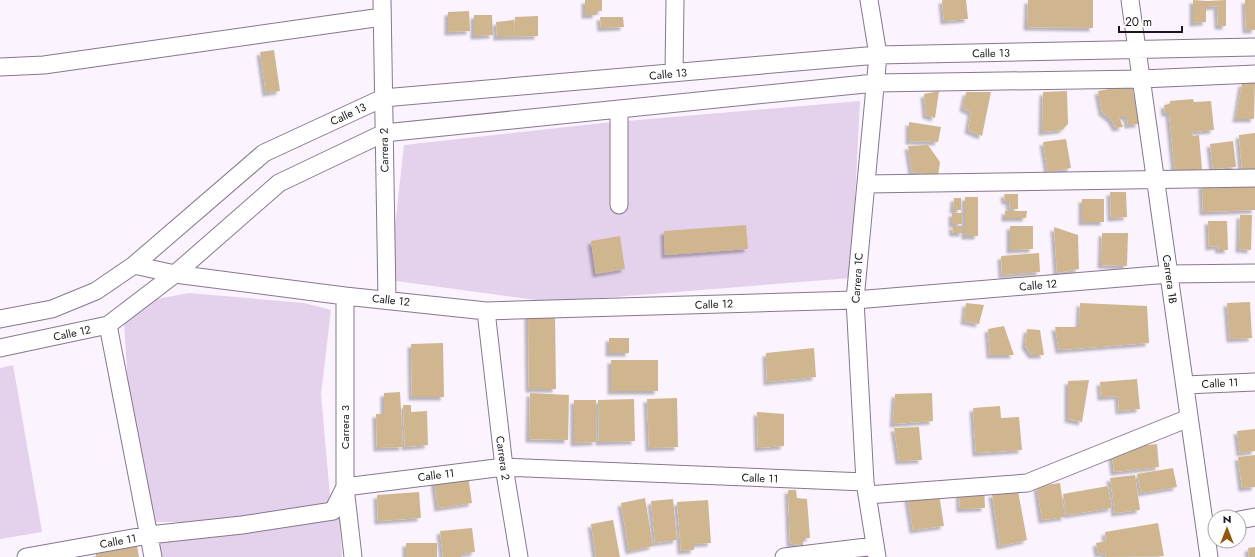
<svg xmlns="http://www.w3.org/2000/svg" width="1255" height="557" font-family="Jost,sans-serif">
  <style>
    .green { fill: #e4d1ec }
    .building { fill: #d0b68f; filter: url(#shadow) }
    .lines { fill: none; stroke-linecap: round; stroke-linejoin: round }
    .minor-casing { stroke: #87778e; stroke-width: 19 }
    .minor { stroke: #fff; stroke-width: 17 }
    .labels { text-anchor: middle; dominant-baseline: central; stroke-width: 3; stroke-linejoin: round; paint-order: stroke }
    .street-label { font-size: 11px; fill: #1b151e; stroke: #fff }
  </style>
  <defs>
    <filter id="shadow"><feDropShadow dx="-3.5" dy="3.5" stdDeviation="1" flood-color="#0004"/></filter>
  </defs>
  <rect width="100%" height="100%" fill="#fbf3fe"/>
  <path class="green" d="M 860,101 L 851,278 L 551,302 L 389,280 L 404,145 L 603,123 Z
    M 189,293 L 304,303 L 331,310 L 321,394 L 331,508 L 211,522 L 155,522 L 130,418 L 124,322 L 151,300 Z
    M 13,365 L 42,532 L 0,539 L 0,368 Z
    M 339,512 L 342,557 L 159,557 L 156,539 Z"/>
  <path class="building" d="M 585,0 L 602,0 L 602,11 L 596,11 L 596,15 L 585,15 Z
    M 942,0 L 966,0 L 968,19 L 944,21 Z
    M 1028,0 L 1093,0 L 1093,28 L 1027,27 Z
    M 1193,0 L 1207,1 L 1226,0 L 1226,26 L 1218,26 L 1217,6 L 1206,7 L 1206,22 L 1193,23 Z
    M 1245,0 L 1255,0 L 1255,30 L 1246,30 Z
    M 469,11 L 470,31 L 448,32 L 448,12 Z
    M 474,15 L 492,15 L 493,35 L 474,36 Z
    M 538,16 L 538,36 L 497,37 L 496,22 L 514,20 L 515,33 L 515,17 Z
    M 600,17 L 623,17 L 624,27 L 601,28 Z
    M 274,50 L 280,91 L 266,93 L 260,52 Z
    M 1242,83 L 1255,83 L 1254,119 L 1236,119 Z
    M 1132,85 L 1139,124 L 1128,125 L 1127,117 L 1119,117 L 1123,127 L 1116,128 L 1111,119 L 1102,112 L 1098,91 Z
    M 939,91 L 935,118 L 926,115 L 924,94 Z
    M 1067,91 L 1068,124 L 1062,130 L 1042,132 L 1043,92 Z
    M 966,92 L 991,92 L 982,136 L 968,130 L 971,112 L 963,108 Z
    M 1193,99 L 1194,102 L 1211,101 L 1214,130 L 1192,132 L 1193,136 L 1199,135 L 1202,169 L 1175,172 L 1169,113 L 1165,113 L 1164,105 L 1170,104 L 1170,101 Z
    M 909,122 L 941,127 L 938,142 L 909,141 Z
    M 1255,133 L 1255,169 L 1242,171 L 1239,135 Z
    M 1066,139 L 1071,168 L 1048,172 L 1043,142 Z
    M 1233,141 L 1236,167 L 1213,169 L 1210,144 Z
    M 928,145 L 940,162 L 938,176 L 912,172 L 908,146 Z
    M 1255,183 L 1255,210 L 1203,212 L 1202,185 Z
    M 1110,192 L 1126,192 L 1127,217 L 1111,218 Z
    M 1004,194 L 1018,194 L 1018,209 L 1010,209 L 1009,201 L 1005,201 Z
    M 965,197 L 978,197 L 978,236 L 965,236 Z
    M 954,198 L 961,198 L 961,210 L 953,210 Z
    M 1082,199 L 1104,199 L 1104,222 L 1082,222 Z
    M 1005,211 L 1027,211 L 1026,218 L 1005,218 Z
    M 952,213 L 962,213 L 962,224 L 952,224 Z
    M 1240,215 L 1252,215 L 1251,250 L 1239,249 Z
    M 1208,221 L 1227,221 L 1228,250 L 1219,250 L 1218,246 L 1209,247 Z
    M 746,225 L 748,249 L 665,255 L 664,231 Z
    M 952,226 L 963,226 L 963,233 L 953,233 Z
    M 1010,226 L 1033,226 L 1033,249 L 1010,250 Z
    M 1054,227 L 1078,235 L 1079,269 L 1057,273 Z
    M 1102,233 L 1128,233 L 1127,266 L 1101,265 Z
    M 620,236 L 625,269 L 596,274 L 591,241 Z
    M 1039,253 L 1040,272 L 1002,275 L 1001,256 Z
    M 1250,302 L 1252,338 L 1230,339 L 1227,303 Z
    M 966,303 L 984,305 L 979,324 L 964,321 Z
    M 1080,303 L 1147,306 L 1149,343 L 1059,350 L 1055,327 L 1079,327 Z
    M 528,313 L 555,313 L 556,389 L 529,389 Z
    M 1004,326 L 1014,355 L 990,355 L 988,329 Z
    M 1027,329 L 1040,330 L 1044,355 L 1032,355 L 1025,345 Z
    M 609,338 L 629,338 L 629,353 L 609,353 Z
    M 443,343 L 444,397 L 412,397 L 411,344 Z
    M 814,348 L 816,377 L 767,382 L 766,353 Z
    M 611,360 L 658,360 L 658,391 L 611,391 Z
    M 1137,379 L 1140,409 L 1119,411 L 1118,396 L 1101,397 L 1100,382 Z
    M 1089,380 L 1082,422 L 1068,419 L 1068,381 Z
    M 400,392 L 403,447 L 377,448 L 376,414 L 384,414 L 384,393 Z
    M 530,393 L 569,395 L 568,440 L 529,439 Z
    M 932,393 L 933,421 L 893,424 L 895,394 Z
    M 677,398 L 678,447 L 649,448 L 647,399 Z
    M 634,399 L 635,441 L 599,442 L 598,400 Z
    M 574,400 L 596,400 L 596,442 L 574,443 Z
    M 403,405 L 411,405 L 411,412 L 427,411 L 428,445 L 405,447 Z
    M 1000,406 L 1001,418 L 1019,417 L 1022,450 L 976,453 L 973,408 Z
    M 757,412 L 784,414 L 784,446 L 758,448 Z
    M 919,427 L 922,460 L 899,461 L 894,428 Z
    M 1255,429 L 1255,451 L 1240,453 L 1237,431 Z
    M 1157,444 L 1159,467 L 1114,472 L 1111,449 Z
    M 1255,455 L 1255,487 L 1242,488 L 1238,457 Z
    M 1173,468 L 1177,487 L 1141,493 L 1137,474 Z
    M 468,475 L 472,503 L 438,508 L 434,479 Z
    M 1135,475 L 1140,510 L 1115,513 L 1110,478 Z
    M 984,483 L 985,508 L 960,509 L 959,485 Z
    M 1060,483 L 1065,517 L 1042,520 L 1037,486 Z
    M 1108,486 L 1112,508 L 1067,515 L 1063,494 Z
    M 938,487 L 944,526 L 913,530 L 907,492 Z
    M 788,490 L 796,490 L 797,498 L 807,499 L 810,538 L 803,538 L 803,546 L 790,543 Z
    M 1018,491 L 1027,540 L 1000,546 L 992,494 Z
    M 419,492 L 421,518 L 378,521 L 377,495 Z
    M 645,498 L 653,546 L 629,551 L 621,503 Z
    M 673,499 L 677,540 L 655,543 L 651,501 Z
    M 708,500 L 711,543 L 694,544 L 694,550 L 681,551 L 677,502 Z
    M 613,520 L 620,557 L 596,557 L 591,524 Z
    M 1158,523 L 1164,556 L 1106,557 L 1105,553 L 1098,554 L 1096,543 L 1106,541 L 1105,532 Z
    M 472,528 L 475,552 L 461,554 L 461,557 L 443,557 L 440,531 Z
    M 406,543 L 437,543 L 437,557 L 406,557 Z
    M 137,546 L 139,557 L 96,557 L 96,554 Z
    M 1255,547 L 1255,557 L 1249,557 L 1248,548 Z"/>
  <g class="lines">
    <defs>
      <path id="minor" d="M 382,0 L 387,300
        M 869,0 L 878,55 L 855,300 L 865,482 L 877,557
        M 1130,0 L 1209,557
        M 0,67 L 44,65 L 382,17
        M 674,73 L 675,0
        M 619,109 L 619,205
        M 866,184 L 1255,178
        M 134,265 L 175,274 L 345,296 L 486,311 L 855,300 L 1169,274 L 1255,273
        M 345,296 L 345,487 L 353,557
        M 486,311 L 504,467 L 519,557
        M 0,319 L 52,309 L 96,291 L 134,265 L 264,153 L 383,98 L 878,55 L 1255,47
        M 108,325 L 153,557
        M 0,348 L 108,325 L 175,274 L 279,183 L 384,133 L 875,83 L 1142,79 L 1255,74
        M 1185,385 L 1255,382
        M 867,495 L 1027,483 L 1189,418
        M 1239,520 L 1255,517
        M 26,557 L 149,535 L 242,525 L 333,511 L 345,487 L 504,467 L 865,482
        M 784,557 L 875,546"/>
    </defs>
    <use href="#minor" class="minor-casing"/>
    <use href="#minor" class="minor"/>
  </g>
  <g class="labels">
    <g class="street-label">
      <text transform="translate(991 53) rotate(-1)">Calle 13</text>
      <text transform="translate(668 74) rotate(-5)">Calle 13</text>
      <text transform="translate(348 114) rotate(-25)">Calle 13</text>
      <text transform="translate(384 150) rotate(-91)">Carrera 2</text>
      <text transform="translate(857 278) rotate(-86)">Carrera 1C</text>
      <text transform="translate(1170 279) rotate(82)">Carrera 1B</text>
      <text transform="translate(1038 285) rotate(-5)">Calle 12</text>
      <text transform="translate(391 300) rotate(6)">Calle 12</text>
      <text transform="translate(714 304) rotate(-2)">Calle 12</text>
      <text transform="translate(72 333) rotate(-12)">Calle 12</text>
      <text transform="translate(1220 383) rotate(-3)">Calle 11</text>
      <text transform="translate(345 427) rotate(-90)">Carrera 3</text>
      <text transform="translate(503 458) rotate(82)">Carrera 2</text>
      <text transform="translate(436 475) rotate(-7)">Calle 11</text>
      <text transform="translate(760 478) rotate(2)">Calle 11</text>
      <text transform="translate(118 541) rotate(-10)">Calle 11</text>
    </g>
  </g>
  <g transform="translate(1227 529)"><circle r="19" fill="#ffffff" stroke="#a4a1a5"/>
  <path d="M0-3L7 15L0 10L-7 15Z" fill="#90590f"/>
  <text y="-6" font-size="11" font-weight="bold" text-anchor="middle" fill="#1b151e">N</text>
  </g>
  <path d="M1119 26v6h63v-6" fill="none" stroke="#1b151e" stroke-width="2"/>
  <text x="1125" y="26" font-size="12" fill="#1b151e" stroke="#ffffff" stroke-width="3" paint-order="stroke">20 m</text>
</svg>
